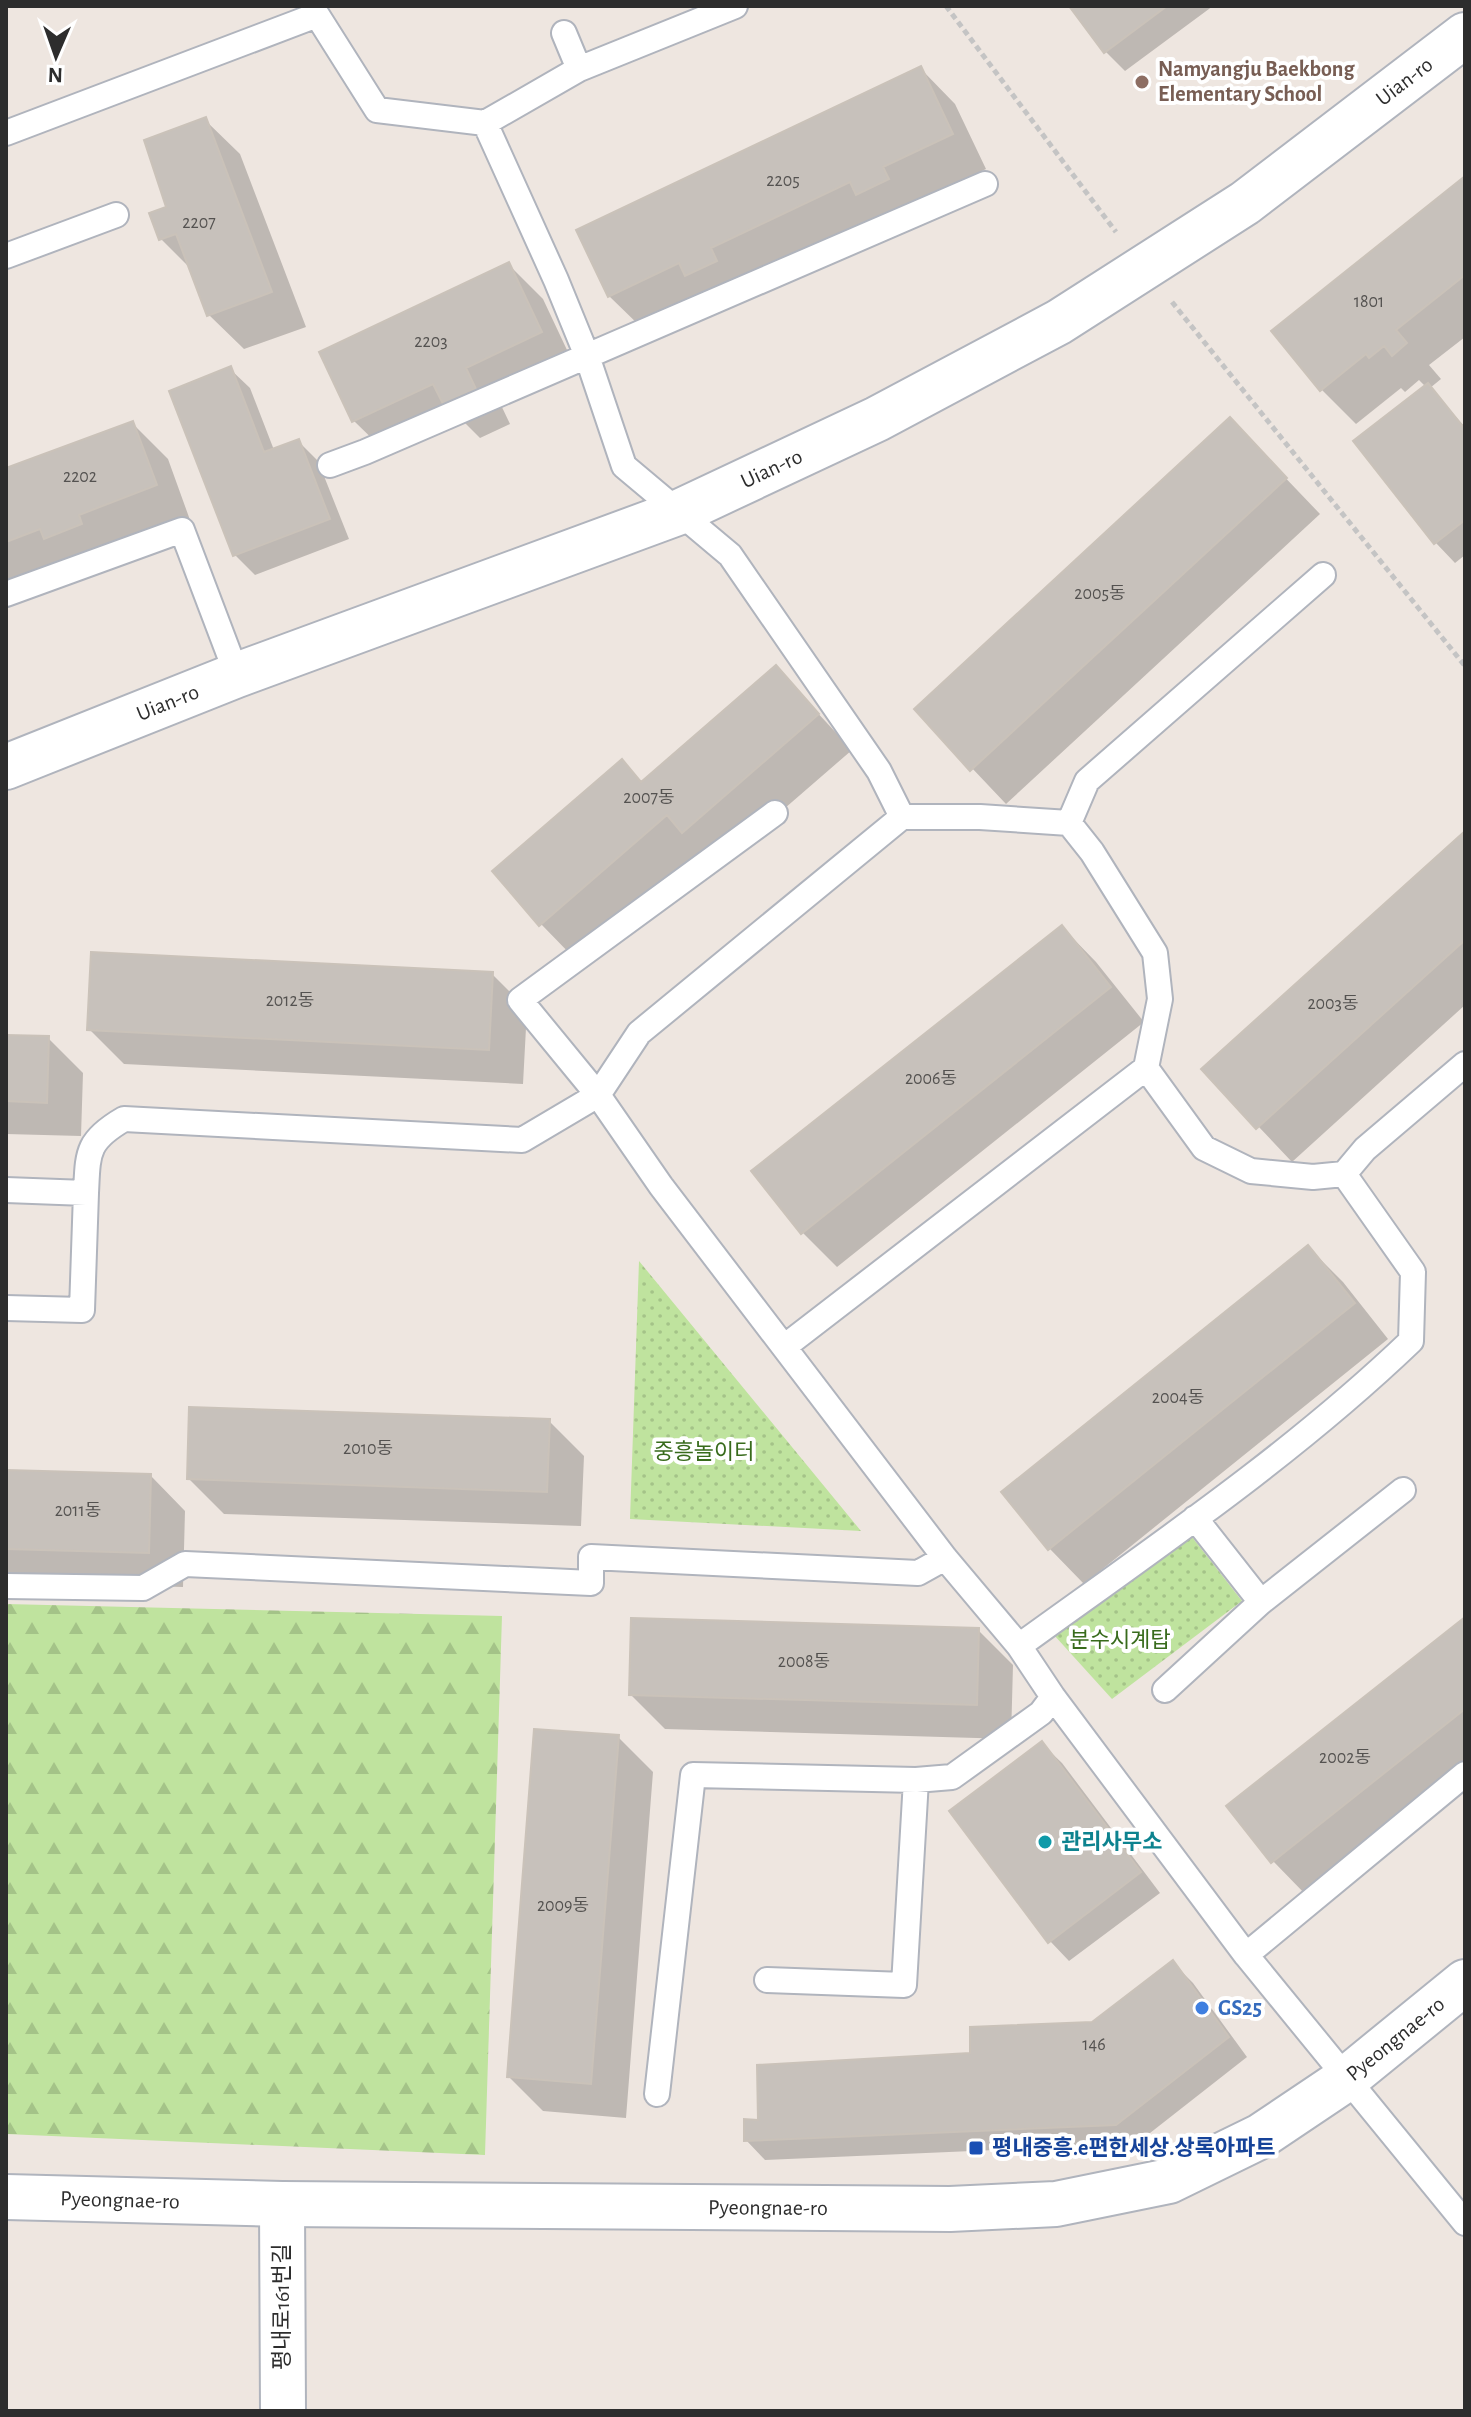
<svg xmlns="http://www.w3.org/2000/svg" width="1471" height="2417" font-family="'Alegreya Sans','Noto Sans KR',sans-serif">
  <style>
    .forest { fill: url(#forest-firs) }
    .park { fill: url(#park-dots) }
    .shadow { fill: #0003 }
    .building { fill: #c7c1bb; stroke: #cac2b9; stroke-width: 2 }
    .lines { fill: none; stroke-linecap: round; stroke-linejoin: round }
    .lane-casing { stroke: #b0b4bd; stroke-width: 28 }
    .street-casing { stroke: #b0b4bd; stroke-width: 48 }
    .secondary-casing { stroke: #b0b4bd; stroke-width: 48 }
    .path { stroke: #c4c4c4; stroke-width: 5; stroke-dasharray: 6 4; stroke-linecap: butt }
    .lane { stroke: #fff; stroke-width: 24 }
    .street { stroke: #fff; stroke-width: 44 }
    .secondary { stroke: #fff; stroke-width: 44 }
    .education-dot { fill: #8d6e63; stroke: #fff; stroke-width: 3 }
    .culture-dot { fill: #0f9aa8; stroke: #fff; stroke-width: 3 }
    .shop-dot { fill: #3f7fe0; stroke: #fff; stroke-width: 3 }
    .transit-dot { fill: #1a4fb4; stroke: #fff; stroke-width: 3 }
    .labels { text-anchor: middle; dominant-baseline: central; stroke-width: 8; stroke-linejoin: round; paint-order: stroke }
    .number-label { font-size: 18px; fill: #545250 }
    .education-label { font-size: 22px; font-weight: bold; fill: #785e54; stroke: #fff; text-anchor: start }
    .street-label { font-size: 22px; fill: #2d2d2d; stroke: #fff }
    .park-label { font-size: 22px; fill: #386b1c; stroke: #fff }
    .culture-label { font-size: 22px; font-weight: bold; fill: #0d838f; stroke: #fff; text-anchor: start }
    .shop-label { font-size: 22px; font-weight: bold; fill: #366cbe; stroke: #fff; text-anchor: start }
    .transit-label { font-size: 22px; font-weight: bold; fill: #164399; stroke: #fff; text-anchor: start }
  </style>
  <defs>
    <pattern id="forest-firs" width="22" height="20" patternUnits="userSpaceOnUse" patternTransform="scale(2)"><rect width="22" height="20" fill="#bfe39e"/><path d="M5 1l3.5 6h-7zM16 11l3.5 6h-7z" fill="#a4c388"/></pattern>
    <pattern id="park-dots" width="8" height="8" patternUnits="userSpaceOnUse" patternTransform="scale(2)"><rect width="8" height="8" fill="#bfe39e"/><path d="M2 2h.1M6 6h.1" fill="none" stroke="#a4c388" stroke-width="1.8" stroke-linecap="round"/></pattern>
  </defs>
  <rect width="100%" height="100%" fill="#eee6e0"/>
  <path class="forest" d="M 6,1604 L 502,1616 L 485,2155 L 6,2134 Z"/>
  <path class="park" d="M 639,1261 L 861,1531 L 630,1519 Z
    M 1192,1537 L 1242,1601 L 1112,1699 L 1054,1635 Z"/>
  <path class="shadow" d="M 1072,6 L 1213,6 L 1125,71 L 1106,52 Z
    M 921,69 L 955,104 L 986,169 L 644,330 L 609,296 Z
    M 205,120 L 240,154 L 306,327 L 244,349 L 209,315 L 193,271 L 161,239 L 169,208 Z
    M 1465,179 L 1465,337 L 1429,365 L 1441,379 L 1430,388 L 1465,427 L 1465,555 L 1455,563 L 1436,543 L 1356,441 L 1426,387 L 1419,380 L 1405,392 L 1401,388 L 1356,424 L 1322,390 Z
    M 509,265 L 543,299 L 575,367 L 500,403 L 510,424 L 480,438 L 463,421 L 389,455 L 354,421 Z
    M 230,369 L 250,388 L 274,450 L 298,441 L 318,461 L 349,539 L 255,575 L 235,555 Z
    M 1230,420 L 1320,514 L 1006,804 L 917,710 Z
    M 133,424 L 168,459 L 190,520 L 6,589 L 6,471 Z
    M 776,668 L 852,750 L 718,866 L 702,850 L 575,959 L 541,924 L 622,762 L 642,783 Z
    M 1465,833 L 1465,1005 L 1292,1162 L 1204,1069 Z
    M 1062,927 L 1096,962 L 1144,1022 L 837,1267 L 802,1232 Z
    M 492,974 L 527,1009 L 523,1084 L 124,1064 L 89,1029 Z
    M 6,1037 L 48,1038 L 83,1073 L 81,1136 L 6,1134 Z
    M 1308,1247 L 1343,1282 L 1388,1339 L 1084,1584 L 1050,1549 L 1004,1493 Z
    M 549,1421 L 584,1456 L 581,1526 L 224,1514 L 189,1479 Z
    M 6,1472 L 151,1476 L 185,1511 L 183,1587 L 6,1582 Z
    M 1465,1619 L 1465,1771 L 1307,1896 L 1273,1861 Z
    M 978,1630 L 1013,1665 L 1011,1739 L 665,1729 L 631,1695 Z
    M 618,1737 L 653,1772 L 626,2118 L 543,2111 L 509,2077 Z
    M 1042,1744 L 1062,1763 L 1160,1893 L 1069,1961 L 1050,1941 Z
    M 1173,1963 L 1193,1983 L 1247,2057 L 1136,2144 L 765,2160 L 746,2140 L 760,2122 L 972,2055 L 1093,2024 Z"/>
  <path class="building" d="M 1069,6 L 1167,6 L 1104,53 Z
    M 921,66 L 953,134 L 883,167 L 889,179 L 856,195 L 850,182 L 711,248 L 717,261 L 685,276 L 679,263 L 608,297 L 576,230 Z
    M 206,117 L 272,292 L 207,316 L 176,234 L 159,240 L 149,213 L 166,207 L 144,140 Z
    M 1465,176 L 1465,275 L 1396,330 L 1407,343 L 1392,356 L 1384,346 L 1369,358 L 1366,354 L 1320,391 L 1271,331 Z
    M 509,262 L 542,332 L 466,368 L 476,389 L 443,404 L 433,384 L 352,422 L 319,352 Z
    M 231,366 L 264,452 L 299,439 L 330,519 L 233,556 L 169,391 Z
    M 1428,383 L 1465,429 L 1465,520 L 1434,544 L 1353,441 Z
    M 1230,417 L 1287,478 L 970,771 L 914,709 Z
    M 133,421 L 157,485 L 79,515 L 82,524 L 44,539 L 40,529 L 6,542 L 6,468 Z
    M 776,665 L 819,714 L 682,833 L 667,815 L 539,926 L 492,871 L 622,759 L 641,782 Z
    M 1465,831 L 1465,940 L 1256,1129 L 1201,1069 Z
    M 1062,925 L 1111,987 L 801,1234 L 751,1171 Z
    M 91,952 L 493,972 L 489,1050 L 87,1030 Z
    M 6,1035 L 49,1036 L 47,1103 L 6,1101 Z
    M 1308,1245 L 1355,1303 L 1048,1550 L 1001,1492 Z
    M 189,1407 L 550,1419 L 547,1492 L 187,1479 Z
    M 6,1470 L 151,1474 L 149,1553 L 6,1549 Z
    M 1465,1617 L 1465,1709 L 1271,1863 L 1226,1806 Z
    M 631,1618 L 979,1628 L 977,1705 L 629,1695 Z
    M 534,1729 L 619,1735 L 591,2084 L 507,2077 Z
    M 1042,1741 L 1141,1872 L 1048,1943 L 949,1811 Z
    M 1173,1960 L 1229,2037 L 1116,2125 L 744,2141 L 744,2119 L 758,2120 L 757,2065 L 970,2053 L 970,2027 L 1092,2022 Z"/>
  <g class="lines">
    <defs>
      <path id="lane" d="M 564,33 L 579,69
        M 485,123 L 579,69 L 735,6
        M 6,133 L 317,15 L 377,110 L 485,123 L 556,280 L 587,356 L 624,466 L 730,555 L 879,771 L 902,817 L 639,1033 L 598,1095 L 661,1186 L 945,1558 L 1019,1646 L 1053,1697 L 1246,1955 L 1465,2223
        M 6,256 L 116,215
        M 330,465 L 365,452 L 985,184
        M 6,594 L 182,530 L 237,675
        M 1069,823 L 1087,781 L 1323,575
        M 1344,1174 L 1365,1149 L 1465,1064
        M 6,1190 L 86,1193 C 88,1153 86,1141 124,1119 L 522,1140 L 598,1095 L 520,1000 L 775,813
        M 6,1308 L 82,1310 L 86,1193
        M 784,1347 L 1146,1068 L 1160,999 L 1155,953 L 1092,852 L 1069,823 L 980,817 L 902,817
        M 1195,1518 L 1261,1602
        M 6,1586 L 143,1588 L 185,1564 L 591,1583 L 591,1557 L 918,1573 L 945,1558
        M 1019,1646 C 1153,1549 1292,1455 1411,1341 L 1413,1272 L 1344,1174 L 1313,1177 L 1251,1171 L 1204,1148 L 1146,1068
        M 1165,1690 L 1261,1602 L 1403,1490
        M 1246,1955 L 1465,1774
        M 767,1980 L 904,1985 L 916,1780
        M 657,2094 L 693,1775 L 916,1780 L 952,1777 L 1041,1713 L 1053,1697"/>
      <path id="street" d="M 282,2204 L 283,2411"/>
      <g id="secondary">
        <path id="s1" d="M 6,767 L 237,675 L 677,513 L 877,419 L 1059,322 L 1245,203 L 1465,35"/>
        <path id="s2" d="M 6,2197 L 282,2204 L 950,2209 L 1056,2204 L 1169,2181 L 1261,2136 L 1346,2079 L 1465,1982"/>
      </g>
    </defs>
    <use href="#lane" class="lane-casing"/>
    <use href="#street" class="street-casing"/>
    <use href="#secondary" class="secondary-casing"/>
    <path class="path" d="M 946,6 L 1116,232
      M 1172,302 L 1465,666"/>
    <use href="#lane" class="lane"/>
    <use href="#street" class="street"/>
    <use href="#secondary" class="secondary"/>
  </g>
  <circle class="education-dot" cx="1142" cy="82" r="8"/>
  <circle class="culture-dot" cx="1045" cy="1842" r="8"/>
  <circle class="shop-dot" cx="1202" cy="2008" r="8"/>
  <rect class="transit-dot" x="968" y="2140" width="16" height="16" rx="4"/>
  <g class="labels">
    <g class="number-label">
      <text x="783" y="181">2205</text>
      <text x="199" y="223">2207</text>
      <text x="1369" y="302">1801</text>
      <text x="431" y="342">2203</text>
      <text x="80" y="477">2202</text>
      <text x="1100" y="594">2005동</text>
      <text x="649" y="798">2007동</text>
      <text x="290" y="1001">2012동</text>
      <text x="1333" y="1004">2003동</text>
      <text x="931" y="1079">2006동</text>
      <text x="1178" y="1398">2004동</text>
      <text x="368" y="1449">2010동</text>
      <text x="78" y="1511">2011동</text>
      <text x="804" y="1662">2008동</text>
      <text x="1345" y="1758">2002동</text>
      <text x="563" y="1906">2009동</text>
      <text x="1094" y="2045">146</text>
    </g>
    <g class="education-label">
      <text x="1158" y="69">Namyangju Baekbong<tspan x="1158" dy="25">Elementary School</tspan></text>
    </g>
    <g class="street-label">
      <text stroke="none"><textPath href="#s1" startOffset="1566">Uian-ro</textPath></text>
      <text stroke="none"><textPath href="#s1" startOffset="822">Uian-ro</textPath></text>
      <text stroke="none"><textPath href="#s1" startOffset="174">Uian-ro</textPath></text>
      <text stroke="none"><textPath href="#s2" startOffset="1434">Pyeongnae-ro</textPath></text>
      <text stroke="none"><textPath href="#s2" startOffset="114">Pyeongnae-ro</textPath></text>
      <text stroke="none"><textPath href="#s2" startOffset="762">Pyeongnae-ro</textPath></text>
      <text transform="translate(282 2307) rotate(-90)">평내로161번길</text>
    </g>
    <g class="park-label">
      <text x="704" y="1452">중흥놀이터</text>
      <text x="1120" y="1640">분수시계탑</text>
    </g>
    <g class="culture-label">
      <text x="1061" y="1842">관리사무소</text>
    </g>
    <g class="shop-label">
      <text x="1218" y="2008">GS25</text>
    </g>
    <g class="transit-label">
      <text x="992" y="2148">평내중흥.e편한세상.상록아파트</text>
    </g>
  </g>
  <rect width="1471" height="2417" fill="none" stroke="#2d2d2d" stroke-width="16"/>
  <g transform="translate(56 56) rotate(182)" stroke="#ffffff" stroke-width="6" paint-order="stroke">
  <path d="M0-6L14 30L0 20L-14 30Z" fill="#2d2d2d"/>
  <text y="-12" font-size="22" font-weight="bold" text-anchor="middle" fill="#2d2d2d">N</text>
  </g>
</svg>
